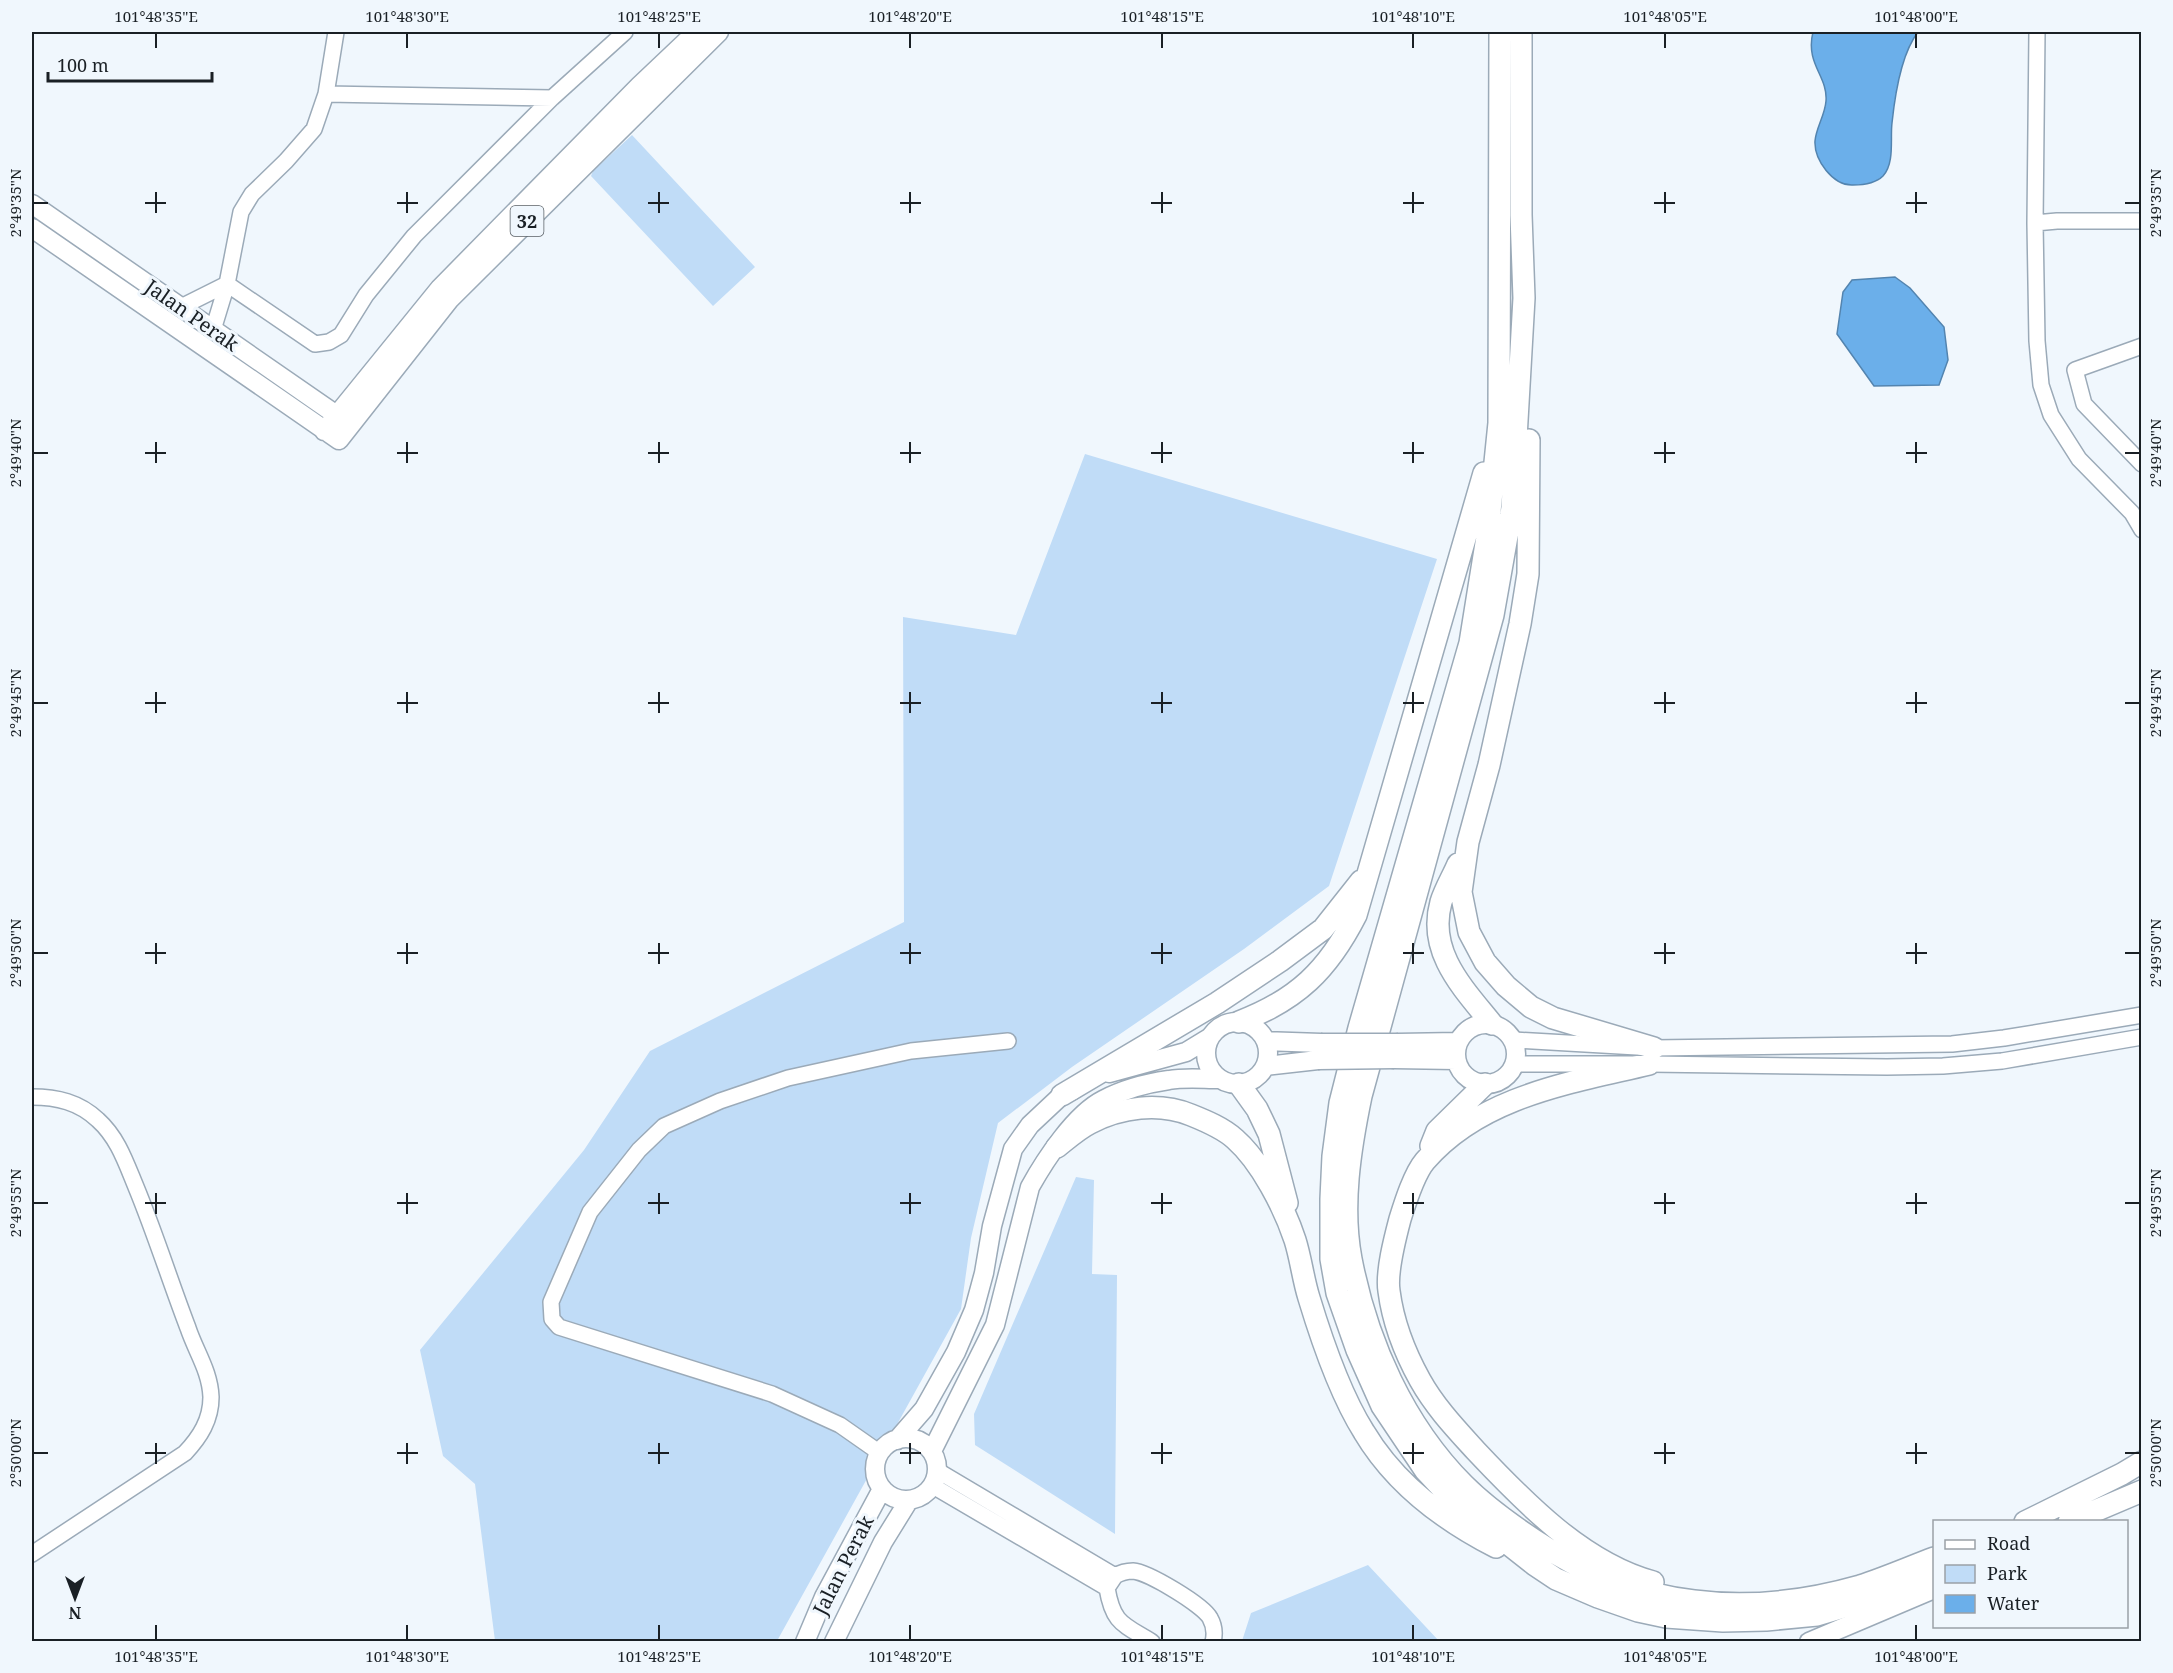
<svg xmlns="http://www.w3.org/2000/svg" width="2173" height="1673" font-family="'Noto Serif',serif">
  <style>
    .green { fill: #c0dcf7 }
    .water { fill: #6bafea; stroke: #5384af; stroke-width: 1.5 }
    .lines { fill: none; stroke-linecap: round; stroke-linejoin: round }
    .minor-casing { stroke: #9baab8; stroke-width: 18 }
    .major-casing { stroke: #9baab8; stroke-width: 21 }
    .highway-casing { stroke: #9baab8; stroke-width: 24 }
    .minor { stroke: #fff; stroke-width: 15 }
    .major { stroke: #fff; stroke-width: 18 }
    .highway { stroke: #fff; stroke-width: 21 }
    .major-bridge-casing { stroke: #9baab8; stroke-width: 21; stroke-linecap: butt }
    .major-bridge { stroke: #fff; stroke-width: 18 }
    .ticks { fill: none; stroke: #1a2025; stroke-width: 2 }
    .labels { text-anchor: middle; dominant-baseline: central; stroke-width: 6; stroke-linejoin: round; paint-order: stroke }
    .shield { fill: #f0f7fd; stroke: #5a6066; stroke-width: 1.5 }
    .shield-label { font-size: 18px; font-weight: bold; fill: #1a2025 }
    .street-label { font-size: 20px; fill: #1a2025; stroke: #f0f7fd }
    .neatline { fill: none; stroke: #1a2025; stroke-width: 2 }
    .ticks-label { font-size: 15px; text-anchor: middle; fill: #1a2025 }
  </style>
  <rect width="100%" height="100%" fill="#f0f7fd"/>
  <path class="green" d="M 632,135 L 755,267 L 713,306 L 591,176 L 593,171 Z
    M 1085,454 L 1437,559 L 1329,886 L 1244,949 L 1072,1067 L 998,1123 L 971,1238 L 961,1309 L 777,1641 L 495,1641 L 475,1484 L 443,1456 L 420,1350 L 584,1150 L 650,1051 L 904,922 L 903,617 L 1016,635 Z
    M 1076,1177 L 1094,1180 L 1092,1274 L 1117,1275 L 1115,1534 L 975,1445 L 974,1414 Z
    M 1368,1565 L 1439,1641 L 1242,1641 L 1251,1613 Z"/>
  <path class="water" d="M 1813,32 L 1918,32 C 1901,54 1895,94 1892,123 C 1890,138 1895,163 1883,176 C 1876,183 1863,185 1853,185 C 1833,186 1814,160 1815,141 C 1816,128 1825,115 1826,101 C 1828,76 1805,64 1813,32 Z
    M 1895,277 L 1910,288 L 1944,327 L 1948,360 L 1939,385 L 1874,386 L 1837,334 L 1843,292 L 1852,280 Z"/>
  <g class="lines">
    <defs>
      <path id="minor" d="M 2037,32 L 2035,223 L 2037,341 L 2041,385 L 2051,415 L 2079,459 L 2132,513 L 2142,530
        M 326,94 L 552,98
        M 2035,223 L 2057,221 L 2142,221
        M 227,284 L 315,344 L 329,342 L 341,335 L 366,295 L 414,236 L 552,98 L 625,32
        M 181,307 L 227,284
        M 213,330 L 227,284 L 241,212 L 252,194 L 286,161 L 314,129 L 326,94 L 336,32
        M 2142,346 L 2075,370 L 2084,404 L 2142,464
        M 1514,1040 L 1654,1048 L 1952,1044 L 2004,1038 L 2142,1015
        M 1515,1064 L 1649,1064 L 1887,1067 L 1943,1066 L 2002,1061 L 2142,1037
        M 32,1097 C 57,1097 79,1102 98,1120 C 118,1138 126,1163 136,1187 C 155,1233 170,1281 188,1328 C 196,1352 210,1371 211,1397 C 211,1420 200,1437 185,1453 L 32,1554
        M 880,1453 L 840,1425 L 772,1394 L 559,1327 L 552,1319 L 551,1302 L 590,1212 L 639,1150 L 664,1126 L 720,1101 L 788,1078 L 911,1051 L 1008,1041
        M 938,1471 L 1115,1576
        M 933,1486 L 1107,1588
        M 1152,1642 C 1123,1624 1113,1624 1107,1588 L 1115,1576 C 1120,1573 1127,1571 1133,1571 C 1148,1572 1203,1605 1210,1618 C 1214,1625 1215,1634 1213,1642"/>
      <path id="major" d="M 32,204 L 345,421
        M 32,228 L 339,440 L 450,299 L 719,32
        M 324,431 L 440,288 L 639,86 L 696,32
        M1206 1053a31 31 0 1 1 62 0a31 31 0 1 1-62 0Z
        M1456 1054a30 30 0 1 1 60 0a30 30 0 1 1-60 0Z
        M 1266,1041 L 1321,1043
        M 1398,1043 L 1458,1042
        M 1394,1059 L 1456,1060
        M 1266,1066 L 1318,1060
        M 1109,1073 L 1186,1052 L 1209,1038
        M875 1469a31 31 0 1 1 62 0a31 31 0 1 1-62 0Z
        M 897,1440 L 924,1409 L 956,1352 L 974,1310 L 984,1273 L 992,1226 L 1013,1149 L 1030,1125 L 1062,1095 L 1073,1090
        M 932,1451 L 995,1325 L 1030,1187 C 1045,1160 1075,1114 1103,1100 C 1122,1090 1148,1083 1169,1080 C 1185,1077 1203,1079 1219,1079
        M 805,1642 L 824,1597 L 882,1489
        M 834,1642 L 883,1542 L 909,1500
        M 1809,1642 L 1934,1589"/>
      <path id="highway" d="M 1500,32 L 1499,423 L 1488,531 L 1470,643 L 1359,1028 L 1340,1103 L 1333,1156 L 1331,1199 L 1331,1259 L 1337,1293 L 1357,1350 L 1382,1406 L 1425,1470 L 1455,1502 L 1535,1565 L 1556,1579 L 1598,1597 L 1638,1611 L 1666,1617 L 1723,1621 L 1766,1620 L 1817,1615 L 1897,1591 L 1934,1575
        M 1521,32 L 1521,215 L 1524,298 L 1512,508 L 1493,615 L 1361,1096 C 1350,1149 1341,1206 1351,1259 C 1367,1342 1404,1425 1464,1485 C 1485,1506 1510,1524 1534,1540 C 1583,1573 1635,1594 1694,1601 C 1748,1608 1807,1601 1860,1586 C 1885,1578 1910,1567 1934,1558
        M 1529,440 L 1528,574 L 1520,624 L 1489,765 L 1468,842 L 1461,892 L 1469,932 L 1485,962 L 1506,986 L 1531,1007 L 1553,1018 L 1654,1048
        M 1458,864 C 1453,876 1445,889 1441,902 C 1427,952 1463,988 1492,1024
        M 1239,1022 C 1297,1000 1328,970 1356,915 L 1484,473
        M 1649,1064 C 1570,1083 1481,1096 1425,1161 C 1414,1174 1405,1203 1400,1219 C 1395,1238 1386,1272 1389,1291 C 1393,1322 1405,1353 1420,1380 C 1435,1407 1456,1429 1476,1451 C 1524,1502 1583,1563 1653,1582
        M 1239,1084 L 1257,1109 L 1269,1134 L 1287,1203
        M 1062,1095 L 1217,1003 L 1280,961 L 1323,929 L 1361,881
        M 1431,1146 L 1437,1131 L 1485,1084
        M 1057,1147 C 1067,1139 1078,1129 1090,1123 C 1121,1107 1159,1102 1191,1115 C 1206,1121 1223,1128 1235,1139 C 1261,1162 1284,1207 1295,1240 C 1301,1259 1303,1279 1309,1298 C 1322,1341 1340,1394 1364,1432 C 1395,1484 1443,1520 1496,1547
        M 2025,1522 L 2122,1474 L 2142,1462
        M 2069,1522 L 2142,1491"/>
    </defs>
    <use href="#minor" class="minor-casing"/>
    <use href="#major" class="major-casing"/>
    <use href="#highway" class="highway-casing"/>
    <use href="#minor" class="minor"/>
    <use href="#major" class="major"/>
    <use href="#highway" class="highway"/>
    <defs>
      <path id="major-bridge" d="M 1321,1043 L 1398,1043
        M 1318,1060 L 1394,1059"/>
    </defs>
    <use href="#major-bridge" class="major-bridge-casing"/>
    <use href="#major-bridge" class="major-bridge"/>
  </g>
  <path class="ticks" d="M 156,33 L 156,48M 407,33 L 407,48M 659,33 L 659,48M 910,33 L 910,48M 1162,33 L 1162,48M 1413,33 L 1413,48M 1665,33 L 1665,48M 1916,33 L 1916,48M 156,192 L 156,213M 407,192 L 407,213M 659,192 L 659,213M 910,192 L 910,213M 1162,192 L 1162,213M 1413,192 L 1413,213M 1665,192 L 1665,213M 1916,192 L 1916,213M 33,203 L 48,203M 145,203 L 166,203M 397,203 L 418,203M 648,203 L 669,203M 900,203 L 921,203M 1151,203 L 1172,203M 1403,203 L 1424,203M 1654,203 L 1675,203M 1906,203 L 1927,203M 2125,203 L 2140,203M 156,442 L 156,463M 407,442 L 407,463M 659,442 L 659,463M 910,442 L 910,463M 1162,442 L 1162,463M 1413,442 L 1413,463M 1665,442 L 1665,463M 1916,442 L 1916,463M 33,453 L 48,453M 145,453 L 166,453M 397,453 L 418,453M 648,453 L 669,453M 900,453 L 921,453M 1151,453 L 1172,453M 1403,453 L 1424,453M 1654,453 L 1675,453M 1906,453 L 1927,453M 2125,453 L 2140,453M 156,692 L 156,713M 407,692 L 407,713M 659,692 L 659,713M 910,692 L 910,713M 1162,692 L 1162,713M 1413,692 L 1413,713M 1665,692 L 1665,713M 1916,692 L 1916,713M 33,703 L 48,703M 145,703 L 166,703M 397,703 L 418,703M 648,703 L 669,703M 900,703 L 921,703M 1151,703 L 1172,703M 1403,703 L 1424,703M 1654,703 L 1675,703M 1906,703 L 1927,703M 2125,703 L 2140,703M 156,943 L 156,964M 407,943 L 407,964M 659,943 L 659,964M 910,943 L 910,964M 1162,943 L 1162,964M 1413,943 L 1413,964M 1665,943 L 1665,964M 1916,943 L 1916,964M 33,953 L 48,953M 145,953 L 166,953M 397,953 L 418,953M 648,953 L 669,953M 900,953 L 921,953M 1151,953 L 1172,953M 1403,953 L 1424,953M 1654,953 L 1675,953M 1906,953 L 1927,953M 2125,953 L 2140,953M 156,1193 L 156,1214M 407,1193 L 407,1214M 659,1193 L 659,1214M 910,1193 L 910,1214M 1162,1193 L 1162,1214M 1413,1193 L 1413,1214M 1665,1193 L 1665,1214M 1916,1193 L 1916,1214M 33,1203 L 48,1203M 145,1203 L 166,1203M 397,1203 L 418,1203M 648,1203 L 669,1203M 900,1203 L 921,1203M 1151,1203 L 1172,1203M 1403,1203 L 1424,1203M 1654,1203 L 1675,1203M 1906,1203 L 1927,1203M 2125,1203 L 2140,1203M 156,1443 L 156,1464M 407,1443 L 407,1464M 659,1443 L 659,1464M 910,1443 L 910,1464M 1162,1443 L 1162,1464M 1413,1443 L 1413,1464M 1665,1443 L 1665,1464M 1916,1443 L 1916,1464M 33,1453 L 48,1453M 145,1453 L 166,1453M 397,1453 L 418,1453M 648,1453 L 669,1453M 900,1453 L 921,1453M 1151,1453 L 1172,1453M 1403,1453 L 1424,1453M 1654,1453 L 1675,1453M 1906,1453 L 1927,1453M 2125,1453 L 2140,1453M 156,1625 L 156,1640M 407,1625 L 407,1640M 659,1625 L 659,1640M 910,1625 L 910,1640M 1162,1625 L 1162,1640M 1413,1625 L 1413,1640M 1665,1625 L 1665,1640M 1916,1625 L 1916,1640"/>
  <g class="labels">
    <rect class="shield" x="510.5" y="206" width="33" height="30" rx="4.5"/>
    <g class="shield-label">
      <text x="527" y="221">32</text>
    </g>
    <g class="street-label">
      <text transform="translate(192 315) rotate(35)">Jalan Perak</text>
      <text transform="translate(843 1565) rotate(-63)">Jalan Perak</text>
    </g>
  </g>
  <rect width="2173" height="1673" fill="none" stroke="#f0f7fd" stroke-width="66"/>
  <rect x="1933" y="1520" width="195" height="108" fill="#f0f7fd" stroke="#9aa1a7" stroke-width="1.5"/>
  <rect x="1945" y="1540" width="30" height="9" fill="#ffffff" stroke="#9aa1a7" stroke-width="1.5"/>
  <text x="1987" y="1550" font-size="18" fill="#1a2025">Road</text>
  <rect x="1945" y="1565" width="30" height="18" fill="#c0dcf7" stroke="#9aa1a7" stroke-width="1.5"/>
  <text x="1987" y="1580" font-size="18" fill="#1a2025">Park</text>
  <rect x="1945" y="1595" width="30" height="18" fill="#6bafea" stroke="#9aa1a7" stroke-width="1.5"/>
  <text x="1987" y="1610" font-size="18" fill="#1a2025">Water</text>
  <g transform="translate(75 1598) rotate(180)" stroke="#f0f7fd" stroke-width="4.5" paint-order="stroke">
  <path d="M0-4.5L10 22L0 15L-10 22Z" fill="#1a2025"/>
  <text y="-9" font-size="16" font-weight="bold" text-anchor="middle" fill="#1a2025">N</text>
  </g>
  <path d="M48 72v9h164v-9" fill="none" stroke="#1a2025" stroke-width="3"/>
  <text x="57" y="72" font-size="18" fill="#1a2025" stroke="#f0f7fd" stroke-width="4.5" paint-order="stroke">100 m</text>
  <rect x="33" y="33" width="2107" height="1607" class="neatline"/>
  <g class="ticks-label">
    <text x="156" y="22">101°48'35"E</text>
    <text x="407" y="22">101°48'30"E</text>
    <text x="659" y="22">101°48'25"E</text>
    <text x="910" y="22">101°48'20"E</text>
    <text x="1162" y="22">101°48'15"E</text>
    <text x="1413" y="22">101°48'10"E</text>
    <text x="1665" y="22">101°48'05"E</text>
    <text x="1916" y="22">101°48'00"E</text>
    <text transform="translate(2156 203) rotate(-90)" y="5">2°49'35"N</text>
    <text transform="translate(16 203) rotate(-90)" y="5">2°49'35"N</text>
    <text transform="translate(2156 453) rotate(-90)" y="5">2°49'40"N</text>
    <text transform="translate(16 453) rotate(-90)" y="5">2°49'40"N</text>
    <text transform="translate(2156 703) rotate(-90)" y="5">2°49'45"N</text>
    <text transform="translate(16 703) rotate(-90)" y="5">2°49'45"N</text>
    <text transform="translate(2156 953) rotate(-90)" y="5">2°49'50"N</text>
    <text transform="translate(16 953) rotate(-90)" y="5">2°49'50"N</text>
    <text transform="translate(2156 1203) rotate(-90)" y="5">2°49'55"N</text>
    <text transform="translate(16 1203) rotate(-90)" y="5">2°49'55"N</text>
    <text transform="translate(2156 1453) rotate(-90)" y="5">2°50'00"N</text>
    <text transform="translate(16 1453) rotate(-90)" y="5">2°50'00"N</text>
    <text x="156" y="1662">101°48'35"E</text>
    <text x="407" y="1662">101°48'30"E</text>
    <text x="659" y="1662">101°48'25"E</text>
    <text x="910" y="1662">101°48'20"E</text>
    <text x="1162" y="1662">101°48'15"E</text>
    <text x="1413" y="1662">101°48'10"E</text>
    <text x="1665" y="1662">101°48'05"E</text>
    <text x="1916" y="1662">101°48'00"E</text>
  </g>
</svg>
